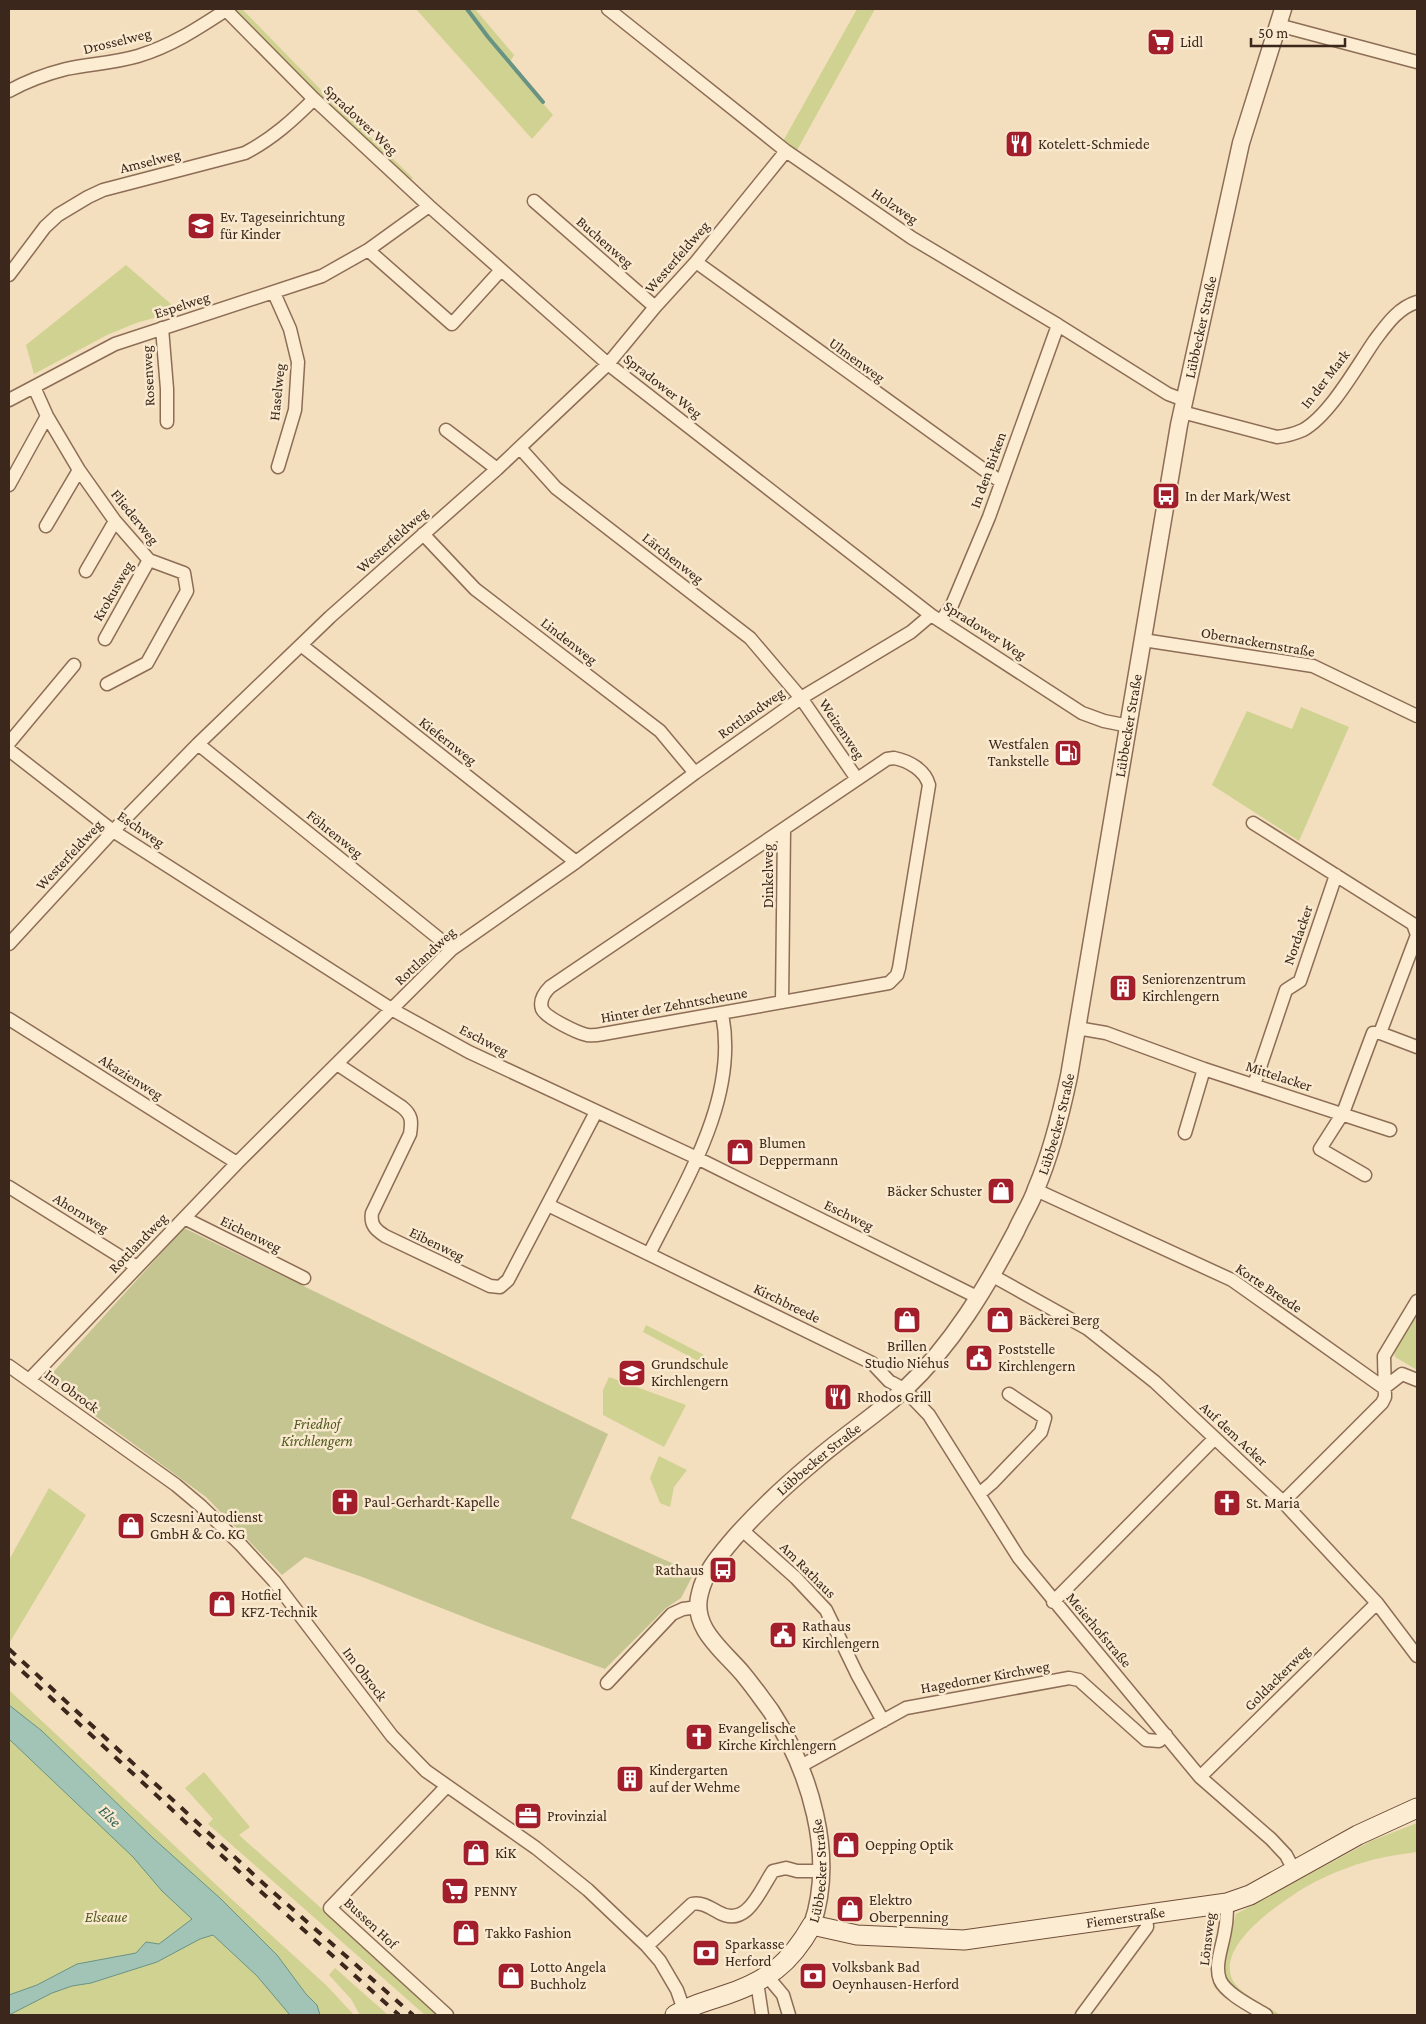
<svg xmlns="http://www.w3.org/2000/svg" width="1426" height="2024" font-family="'Crimson Pro',serif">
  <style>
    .green { fill: #d0d291 }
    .cemetery { fill: #c4c591 }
    .water { fill: #a2c4b6; stroke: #689384 }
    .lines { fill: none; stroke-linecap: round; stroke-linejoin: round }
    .stream { stroke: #689384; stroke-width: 4 }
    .minor-casing { stroke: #8d6d55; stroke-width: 15 }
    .tertiary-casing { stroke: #8d6d55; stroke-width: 19 }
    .secondary-casing { stroke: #6f4e38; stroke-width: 21 }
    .minor { stroke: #fcecd2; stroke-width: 12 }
    .tertiary { stroke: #fcecd2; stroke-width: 16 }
    .secondary { stroke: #fcecd2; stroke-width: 19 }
    .rail { stroke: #3b271b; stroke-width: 4; stroke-dasharray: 9 9; stroke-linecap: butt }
    .labels { text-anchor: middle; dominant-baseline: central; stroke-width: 5; stroke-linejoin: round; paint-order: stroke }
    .street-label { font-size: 15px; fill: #3b271b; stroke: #f9e9ce }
    .poi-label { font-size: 15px; fill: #3b271b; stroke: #f9e9ce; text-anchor: start }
    .park-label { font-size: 15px; font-style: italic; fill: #50591f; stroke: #f9e9ce }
    .water-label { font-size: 16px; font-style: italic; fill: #285c54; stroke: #f9e9ce }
  </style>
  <rect width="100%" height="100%" fill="#f3debe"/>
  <path class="green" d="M 233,9 L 242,9 L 324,93 L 413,178 L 410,180 L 321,98 Z
    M 416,9 L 475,9 L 514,55 L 509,64 L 553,115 L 532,139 Z
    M 857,9 L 875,9 L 796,152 L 782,143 Z
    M 126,265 L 179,311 L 136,323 L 107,335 L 34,374 L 26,345 Z
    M 1301,707 L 1349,727 L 1299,841 L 1212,785 L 1247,711 L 1292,729 Z
    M 1417,1314 L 1417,1370 L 1395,1357 L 1394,1351 Z
    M 646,1325 L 704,1355 L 700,1362 L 643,1332 Z
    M 609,1377 L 686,1405 L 664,1447 L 603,1415 L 603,1390 Z
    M 659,1456 L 687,1470 L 674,1487 L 670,1507 L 660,1503 L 650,1478 Z
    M 49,1488 L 86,1515 L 10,1642 L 9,1560 Z
    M 9,1690 L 227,1895 L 326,1985 L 354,2015 L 9,2015 Z
    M 204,1772 L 250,1827 L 239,1835 L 441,2015 L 425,2015 L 208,1824 L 213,1819 L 185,1788 Z
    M 1417,1823 L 1417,1852 C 1393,1855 1370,1859 1347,1868 C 1331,1874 1313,1882 1299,1891 C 1275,1907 1218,1945 1232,1979 C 1238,1993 1268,2007 1281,2015 L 1254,2015 L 1229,2000 L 1214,1987 L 1211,1973 L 1212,1959 L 1223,1963 L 1236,1914 L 1371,1841 Z
    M 335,1968 L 388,2015 L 360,2015 L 351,1999 L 329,1975 Z"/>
  <path class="cemetery" d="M 184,1228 L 608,1434 L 571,1518 L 694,1573 L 681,1598 L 666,1608 L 605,1669 L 487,1626 L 365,1578 L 305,1557 L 282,1575 L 206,1497 L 46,1380 Z"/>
  <path class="water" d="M 9,1705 L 42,1731 L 154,1839 L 221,1899 L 277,1955 L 306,1994 L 317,2005 L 320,2015 L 290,2015 L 257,1976 L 213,1935 L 200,1939 L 157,1962 L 91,1983 L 72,1986 L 52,1993 L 9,2015 L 9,1995 L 37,1985 L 77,1964 L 136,1953 L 146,1942 L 159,1944 L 192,1919 L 162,1891 L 133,1857 L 9,1739 Z"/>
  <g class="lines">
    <path class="stream" d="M 467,9 L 488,37 L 543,102"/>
    <defs>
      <path id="minor" d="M 225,9 L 314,99 L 429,206 L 608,364 L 931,615 L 1082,713 L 1104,721 L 1129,726
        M 608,9 L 786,151 L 912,238 L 1058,325 L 1168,394 L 1184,400
        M 1278,25 L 1417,62
        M 9,91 C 27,81 46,74 66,69 C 90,64 114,63 138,56 C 171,46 197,29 226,10
        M 534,201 L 655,307
        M 368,250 L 452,324 L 501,270
        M 696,262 L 1001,482
        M 9,275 L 45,227 L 58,215 L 88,197 L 103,190 L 245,153 C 272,139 293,120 314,99
        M 274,293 L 290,329 L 298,362 L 295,410 L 278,467
        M 162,328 L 167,389 L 167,422
        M 34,387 L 47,416 L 79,470 L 115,521 L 149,560 L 184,573 L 187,591 L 147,663 L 107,684
        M 9,400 L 115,344 L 322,276 L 368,250 L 429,206
        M 1182,412 L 1277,437 C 1286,436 1294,434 1303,430 C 1330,415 1357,366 1375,340 C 1387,324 1398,308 1417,302
        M 446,430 L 497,469
        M 520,448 L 556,488 L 750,638 L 801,698 L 857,779
        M 9,485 L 47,416
        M 46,526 L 79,470
        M 423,534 L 475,589 L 660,731 L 695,773
        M 86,571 L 115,521
        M 941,621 L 952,605 L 989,517 L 1058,325
        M 105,639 L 149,560
        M 1143,640 L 1313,666 L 1417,716
        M 301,645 L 576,862
        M 9,743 L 74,665
        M 198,744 L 452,949
        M 9,750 L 113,831 L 393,1010 L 469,1052 L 697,1158 L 979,1298
        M 894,758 C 909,761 925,770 929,785 L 899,968 L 897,975 L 889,983 L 603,1034 C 598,1035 593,1036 587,1035 C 578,1033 546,1018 542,1009 C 539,1000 544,993 550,987 L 887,759 Z
        M 1253,823 L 1413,924 L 1417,935 L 1380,1033
        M 9,944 L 113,831 L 198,744 L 330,617 L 497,469 L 608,364 L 655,307 L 696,262 L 786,151
        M 782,1002 L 784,829
        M 9,1019 L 237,1163
        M 1077,1028 L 1106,1033 L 1204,1069 L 1390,1130
        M 337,1064 L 402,1107 C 412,1115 412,1121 410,1134 L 372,1213 C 370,1225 376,1230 385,1236 L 490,1286 L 500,1287 L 508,1280 L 596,1112
        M 1254,1085 L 1286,990 L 1300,981 L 1336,875
        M 1185,1133 L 1204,1069
        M 1365,1175 L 1320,1149 L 1343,1113 L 1373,1033 L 1380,1033 L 1417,1047
        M 9,1187 L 137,1267
        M 1036,1190 L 1232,1280 L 1384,1388 L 1402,1374 L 1417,1380
        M 548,1205 L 872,1363 L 889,1381 L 904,1389 L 929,1415 L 1019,1558 L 1200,1777 L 1271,1839 L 1286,1855 L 1294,1870
        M 184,1218 L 304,1278
        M 649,1254 C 685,1182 739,1097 722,1014
        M 993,1276 L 1088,1329 L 1155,1382 L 1283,1502 L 1377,1603 L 1417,1656
        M 9,1366 L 176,1485 L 201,1506 L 241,1545 L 274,1581 L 392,1736 L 426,1771 L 536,1848 L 588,1890 L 647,1946 L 660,1961 L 677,1990 L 684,2010
        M 29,1380 L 237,1163 L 452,949 L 576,862 L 695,773 L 801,698 L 911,632 L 931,615
        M 979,1494 L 992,1483 L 1041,1432 L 1045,1418 L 1009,1394
        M 1283,1502 L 1382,1403 L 1385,1397 L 1384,1356 L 1417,1301
        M 742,1530 L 796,1578 L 826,1610 L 857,1674 L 883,1721
        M 1053,1602 L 1215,1438
        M 607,1683 L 672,1614 L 683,1609 L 698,1607
        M 799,1767 L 906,1708 L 1069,1678 L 1079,1680 L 1146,1740 L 1159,1741 L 1166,1735
        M 1200,1777 L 1377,1603
        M 447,1786 L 330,1908 L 447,2015
        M 1227,1903 C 1227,1912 1227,1921 1225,1930 C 1223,1945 1214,1965 1220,1980 C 1226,1994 1253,2007 1266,2015
        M 647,1946 L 692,1904 C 702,1902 709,1907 718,1912 C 747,1929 760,1890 773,1871 L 786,1868 L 797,1871 L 822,1871
        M 767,1976 L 783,1995 L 789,2015
        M 757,1982 L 762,2015
        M 1082,2015 L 1147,1927 L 1146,1914"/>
      <g id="tertiary">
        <path id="s1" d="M 812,1925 C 836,1856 810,1771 771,1711 C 762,1699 753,1686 743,1674 C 724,1651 690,1628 700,1593 C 705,1571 721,1554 735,1537 C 760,1509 788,1483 817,1459 C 845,1435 877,1414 905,1389 C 952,1345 986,1288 1016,1231 C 1022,1217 1031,1204 1036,1189 C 1051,1154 1061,1114 1069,1076 L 1179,425 L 1241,143 L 1283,9"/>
      </g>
      <g id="secondary">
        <path id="s2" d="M 675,2015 C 690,2005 708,2001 725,1995 C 767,1981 790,1964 812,1925 L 857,1935 L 964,1940 L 1227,1903 L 1250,1895 L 1358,1835 L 1417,1808"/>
      </g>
    </defs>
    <use href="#minor" class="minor-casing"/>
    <use href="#tertiary" class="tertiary-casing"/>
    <use href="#secondary" class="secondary-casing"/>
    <use href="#minor" class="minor"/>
    <use href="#tertiary" class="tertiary"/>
    <use href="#secondary" class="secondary"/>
    <path class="rail" d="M 9,1649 L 264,1884 L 413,2015
      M 9,1659 L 259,1890 L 399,2015"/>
  </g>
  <defs>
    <symbol id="supermarket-square" viewBox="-11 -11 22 22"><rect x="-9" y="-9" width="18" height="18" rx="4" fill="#a31e2b" stroke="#f9e9ce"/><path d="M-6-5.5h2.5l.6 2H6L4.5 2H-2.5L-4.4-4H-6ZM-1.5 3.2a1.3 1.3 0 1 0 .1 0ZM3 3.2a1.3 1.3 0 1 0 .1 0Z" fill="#fff"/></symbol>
    <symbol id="restaurant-square" viewBox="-11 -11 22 22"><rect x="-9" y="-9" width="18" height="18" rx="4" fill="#a31e2b" stroke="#f9e9ce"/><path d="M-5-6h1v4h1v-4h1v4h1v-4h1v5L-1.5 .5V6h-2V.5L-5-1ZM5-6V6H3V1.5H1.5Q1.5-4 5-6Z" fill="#fff"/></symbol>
    <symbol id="school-square" viewBox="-11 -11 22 22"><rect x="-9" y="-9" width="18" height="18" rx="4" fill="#a31e2b" stroke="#f9e9ce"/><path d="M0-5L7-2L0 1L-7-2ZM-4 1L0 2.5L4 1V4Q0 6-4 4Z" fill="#fff"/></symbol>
    <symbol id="bus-square" viewBox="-11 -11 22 22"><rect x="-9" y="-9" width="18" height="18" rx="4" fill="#a31e2b" stroke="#f9e9ce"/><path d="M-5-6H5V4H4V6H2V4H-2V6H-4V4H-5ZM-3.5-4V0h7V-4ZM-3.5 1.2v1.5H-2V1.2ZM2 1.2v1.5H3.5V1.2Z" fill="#fff"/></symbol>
    <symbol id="fuel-square" viewBox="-11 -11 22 22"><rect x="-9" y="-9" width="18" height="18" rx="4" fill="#a31e2b" stroke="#f9e9ce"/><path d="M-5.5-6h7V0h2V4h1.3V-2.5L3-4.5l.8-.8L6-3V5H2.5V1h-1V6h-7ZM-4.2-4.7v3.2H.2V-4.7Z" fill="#fff"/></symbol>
    <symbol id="building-square" viewBox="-11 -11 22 22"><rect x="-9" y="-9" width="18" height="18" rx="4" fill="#a31e2b" stroke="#f9e9ce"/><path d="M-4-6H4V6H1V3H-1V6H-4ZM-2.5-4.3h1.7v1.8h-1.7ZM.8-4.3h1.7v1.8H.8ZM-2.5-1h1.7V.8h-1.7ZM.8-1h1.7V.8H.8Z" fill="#fff"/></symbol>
    <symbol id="shop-square" viewBox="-11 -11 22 22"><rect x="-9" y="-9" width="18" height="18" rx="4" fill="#a31e2b" stroke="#f9e9ce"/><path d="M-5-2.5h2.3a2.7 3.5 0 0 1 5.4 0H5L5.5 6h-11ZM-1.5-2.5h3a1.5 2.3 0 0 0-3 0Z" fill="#fff"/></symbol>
    <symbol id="civic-square" viewBox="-11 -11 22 22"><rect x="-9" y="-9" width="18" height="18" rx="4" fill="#a31e2b" stroke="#f9e9ce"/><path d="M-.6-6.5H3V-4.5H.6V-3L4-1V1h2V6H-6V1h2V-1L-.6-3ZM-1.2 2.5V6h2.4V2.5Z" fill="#fff"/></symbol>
    <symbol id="church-square" viewBox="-11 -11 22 22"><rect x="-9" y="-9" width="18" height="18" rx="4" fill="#a31e2b" stroke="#f9e9ce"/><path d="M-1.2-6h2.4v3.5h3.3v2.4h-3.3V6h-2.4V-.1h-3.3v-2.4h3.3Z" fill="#fff"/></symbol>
    <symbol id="office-square" viewBox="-11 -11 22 22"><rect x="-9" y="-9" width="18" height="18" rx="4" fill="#a31e2b" stroke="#f9e9ce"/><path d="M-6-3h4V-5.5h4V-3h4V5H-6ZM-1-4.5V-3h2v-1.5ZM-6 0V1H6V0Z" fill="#fff"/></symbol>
    <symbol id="bank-square" viewBox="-11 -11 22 22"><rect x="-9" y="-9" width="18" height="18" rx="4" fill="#a31e2b" stroke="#f9e9ce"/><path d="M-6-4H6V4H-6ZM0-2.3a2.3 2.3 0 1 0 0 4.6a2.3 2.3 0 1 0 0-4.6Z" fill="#fff"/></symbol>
  </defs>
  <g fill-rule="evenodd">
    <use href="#supermarket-square" x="1145" y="26" width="32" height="32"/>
    <use href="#restaurant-square" x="1003" y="128" width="32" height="32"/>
    <use href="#school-square" x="185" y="210" width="32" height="32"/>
    <use href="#bus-square" x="1150" y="480" width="32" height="32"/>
    <use href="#fuel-square" x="1052" y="737" width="32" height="32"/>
    <use href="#building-square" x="1107" y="972" width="32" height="32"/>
    <use href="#shop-square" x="724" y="1136" width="32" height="32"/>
    <use href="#shop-square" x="985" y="1175" width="32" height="32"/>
    <use href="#shop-square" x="891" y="1304" width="32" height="32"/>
    <use href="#shop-square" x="984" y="1304" width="32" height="32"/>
    <use href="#civic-square" x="963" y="1342" width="32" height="32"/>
    <use href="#school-square" x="616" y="1357" width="32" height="32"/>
    <use href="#restaurant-square" x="822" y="1381" width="32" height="32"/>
    <use href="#church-square" x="329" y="1486" width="32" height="32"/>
    <use href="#church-square" x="1211" y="1487" width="32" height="32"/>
    <use href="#shop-square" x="115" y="1510" width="32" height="32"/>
    <use href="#bus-square" x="707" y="1554" width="32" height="32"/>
    <use href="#shop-square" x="206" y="1588" width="32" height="32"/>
    <use href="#civic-square" x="767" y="1619" width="32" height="32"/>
    <use href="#church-square" x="683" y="1721" width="32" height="32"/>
    <use href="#building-square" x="614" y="1763" width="32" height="32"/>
    <use href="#office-square" x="512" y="1800" width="32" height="32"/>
    <use href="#shop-square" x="830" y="1829" width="32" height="32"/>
    <use href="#shop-square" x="460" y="1837" width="32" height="32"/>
    <use href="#supermarket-square" x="439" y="1875" width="32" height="32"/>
    <use href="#shop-square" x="834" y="1893" width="32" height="32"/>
    <use href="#shop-square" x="450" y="1917" width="32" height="32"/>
    <use href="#bank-square" x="690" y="1937" width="32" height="32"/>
    <use href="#shop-square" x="495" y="1960" width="32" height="32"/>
    <use href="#bank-square" x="797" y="1960" width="32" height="32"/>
  </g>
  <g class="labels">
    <g class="street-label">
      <text transform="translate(117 41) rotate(-14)">Drosselweg</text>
      <text transform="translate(361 120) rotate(43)">Spradower Weg</text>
      <text transform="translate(150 161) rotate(-14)">Amselweg</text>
      <text transform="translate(895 206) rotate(34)">Holzweg</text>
      <text transform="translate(605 242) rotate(41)">Buchenweg</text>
      <text transform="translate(677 257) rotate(-49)">Westerfeldweg</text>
      <text transform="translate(182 305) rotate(-18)">Espelweg</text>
      <text stroke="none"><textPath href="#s1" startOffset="1779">Lübbecker Straße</textPath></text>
      <text transform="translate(857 360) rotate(36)">Ulmenweg</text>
      <text transform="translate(148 376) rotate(-93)">Rosenweg</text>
      <text transform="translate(1325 379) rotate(-52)">In der Mark</text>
      <text transform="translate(663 386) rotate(38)">Spradower Weg</text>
      <text transform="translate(277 392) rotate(-84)">Haselweg</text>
      <text transform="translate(988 470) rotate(-70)">In den Birken</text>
      <text transform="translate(135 517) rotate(51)">Fliederweg</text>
      <text transform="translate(392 540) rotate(-42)">Westerfeldweg</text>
      <text transform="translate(673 558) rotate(38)">Lärchenweg</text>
      <text transform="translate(113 591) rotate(-60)">Krokusweg</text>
      <text transform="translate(985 630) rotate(33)">Spradower Weg</text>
      <text transform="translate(569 641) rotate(38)">Lindenweg</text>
      <text transform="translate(1258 642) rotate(10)">Obernackernstraße</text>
      <text transform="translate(751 713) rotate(-35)">Rottlandweg</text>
      <text stroke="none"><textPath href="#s1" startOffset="1374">Lübbecker Straße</textPath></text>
      <text transform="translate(842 729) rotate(56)">Weizenweg</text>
      <text transform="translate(448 741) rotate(38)">Kiefernweg</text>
      <text transform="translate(141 829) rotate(34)">Eschweg</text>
      <text transform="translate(335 834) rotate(39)">Föhrenweg</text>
      <text transform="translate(69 855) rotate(-47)">Westerfeldweg</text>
      <text transform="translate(768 876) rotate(-90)">Dinkelweg</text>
      <text transform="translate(1298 935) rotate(-71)">Nordacker</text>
      <text transform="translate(425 956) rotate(-43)">Rottlandweg</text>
      <text transform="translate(674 1005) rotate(-10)">Hinter der Zehntscheune</text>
      <text transform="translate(484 1040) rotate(27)">Eschweg</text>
      <text transform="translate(1279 1076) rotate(18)">Mittelacker</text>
      <text transform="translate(131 1077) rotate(32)">Akazienweg</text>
      <text stroke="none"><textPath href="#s1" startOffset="969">Lübbecker Straße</textPath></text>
      <text transform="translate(81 1213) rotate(32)">Ahornweg</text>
      <text transform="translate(849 1215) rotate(26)">Eschweg</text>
      <text transform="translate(251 1234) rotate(26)">Eichenweg</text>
      <text transform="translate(138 1243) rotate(-46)">Rottlandweg</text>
      <text transform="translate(437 1244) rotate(26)">Eibenweg</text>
      <text transform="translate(1269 1288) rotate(34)">Korte Breede</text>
      <text transform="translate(787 1303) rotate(26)">Kirchbreede</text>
      <text transform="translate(72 1391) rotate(36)">Im Obrock</text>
      <text transform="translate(1234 1434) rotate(43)">Auf dem Acker</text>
      <text stroke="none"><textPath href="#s1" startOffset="549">Lübbecker Straße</textPath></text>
      <text transform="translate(808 1570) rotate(45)">Am Rathaus</text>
      <text transform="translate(1099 1630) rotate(50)">Meierhofstraße</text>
      <text transform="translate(365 1674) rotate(53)">Im Obrock</text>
      <text transform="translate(985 1677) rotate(-10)">Hagedorner Kirchweg</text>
      <text transform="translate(1277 1678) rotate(-45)">Goldackerweg</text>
      <text stroke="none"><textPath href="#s1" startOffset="55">Lübbecker Straße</textPath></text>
      <text stroke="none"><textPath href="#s2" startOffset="485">Fiemerstraße</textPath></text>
      <text transform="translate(371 1923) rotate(43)">Bussen Hof</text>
      <text transform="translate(1207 1939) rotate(-83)">Lönsweg</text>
    </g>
    <g class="poi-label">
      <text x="1180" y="42">Lidl</text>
      <text x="1038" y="144">Kotelett-Schmiede</text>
      <text x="220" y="217">Ev. Tageseinrichtung<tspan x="220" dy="17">für Kinder</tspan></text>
      <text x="1185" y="496">In der Mark/West</text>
      <text x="1049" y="744" text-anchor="end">Westfalen<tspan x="1049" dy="17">Tankstelle</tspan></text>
      <text x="1142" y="979">Seniorenzentrum<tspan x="1142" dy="17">Kirchlengern</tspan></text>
      <text x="759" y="1143">Blumen<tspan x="759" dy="17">Deppermann</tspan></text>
      <text x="982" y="1191" text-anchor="end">Bäcker Schuster</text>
      <text x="1019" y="1320">Bäckerei Berg</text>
      <text x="907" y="1346" text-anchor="middle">Brillen<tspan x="907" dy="17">Studio Niehus</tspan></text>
      <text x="998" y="1349">Poststelle<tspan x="998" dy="17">Kirchlengern</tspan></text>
      <text x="651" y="1364">Grundschule<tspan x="651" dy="17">Kirchlengern</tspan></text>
      <text x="857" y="1397">Rhodos Grill</text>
      <text x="364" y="1502">Paul-Gerhardt-Kapelle</text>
      <text x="1246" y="1503">St. Maria</text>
      <text x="150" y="1517">Sczesni Autodienst<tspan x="150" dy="17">GmbH &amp; Co. KG</tspan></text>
      <text x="704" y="1570" text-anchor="end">Rathaus</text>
      <text x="241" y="1595">Hotfiel<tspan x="241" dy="17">KFZ-Technik</tspan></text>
      <text x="802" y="1626">Rathaus<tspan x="802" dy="17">Kirchlengern</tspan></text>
      <text x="718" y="1728">Evangelische<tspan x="718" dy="17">Kirche Kirchlengern</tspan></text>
      <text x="649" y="1770">Kindergarten<tspan x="649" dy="17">auf der Wehme</tspan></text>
      <text x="547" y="1816">Provinzial</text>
      <text x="865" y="1845">Oepping Optik</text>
      <text x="495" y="1853">KiK</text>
      <text x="474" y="1891">PENNY</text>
      <text x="869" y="1900">Elektro<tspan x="869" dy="17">Oberpenning</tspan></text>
      <text x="485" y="1933">Takko Fashion</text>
      <text x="725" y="1944">Sparkasse<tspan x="725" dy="17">Herford</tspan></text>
      <text x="530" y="1967">Lotto Angela<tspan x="530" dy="17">Buchholz</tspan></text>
      <text x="832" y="1967">Volksbank Bad<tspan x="832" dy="17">Oeynhausen-Herford</tspan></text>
    </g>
    <g class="park-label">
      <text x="317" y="1424">Friedhof<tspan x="317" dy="17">Kirchlengern</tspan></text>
      <text x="106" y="1917">Elseaue</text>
    </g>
    <g class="water-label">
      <text transform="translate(110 1816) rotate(44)">Else</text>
    </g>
  </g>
  <rect width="1426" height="2024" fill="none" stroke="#3b271b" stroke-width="20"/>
  <path d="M1251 38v8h94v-8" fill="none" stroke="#3b271b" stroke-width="2.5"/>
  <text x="1258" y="38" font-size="15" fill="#3b271b" stroke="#f9e9ce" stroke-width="4" paint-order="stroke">50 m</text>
</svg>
